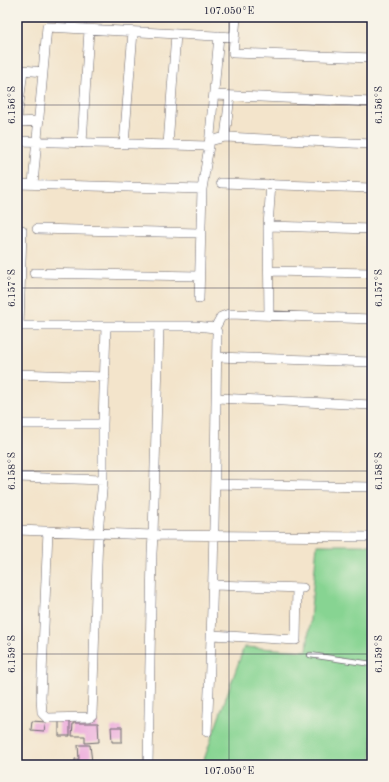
<svg xmlns="http://www.w3.org/2000/svg" width="389" height="782" font-family="'Old Standard TT',serif">
  <style>
    .green { fill: #87d492; stroke: #547b66 }
    .building { fill: #edaadc }
    .lines { fill: none; stroke-linecap: round; stroke-linejoin: round }
    .service-casing { stroke: #6b666d; stroke-width: 6 }
    .minor-casing { stroke: #6b666d; stroke-width: 10 }
    .service { stroke: #fff; stroke-width: 4.5 }
    .minor { stroke: #fff; stroke-width: 9 }
    .ticks { fill: none; stroke: #22223b; stroke-width: 1; stroke-opacity: 0.45 }
    .neatline { fill: none; stroke: #22223b; stroke-width: 1.5 }
    .ticks-label { font-size: 10px; text-anchor: middle; fill: #22223b }
  </style>
  <rect width="100%" height="100%" fill="#f7f3e8"/>
  <filter id="ink" filterUnits="userSpaceOnUse"><feTurbulence type="fractalNoise" baseFrequency=".025" numOctaves="2"/><feDisplacementMap in="SourceGraphic" scale="8" xChannelSelector="R" yChannelSelector="G"/><feConvolveMatrix kernelMatrix="1 2 1 2 8 2 1 2 1" color-interpolation-filters="sRGB"/></filter>
  <filter id="wash" filterUnits="userSpaceOnUse"><feTurbulence type="fractalNoise" baseFrequency=".012" numOctaves="4" result="noise"/><feDisplacementMap in="SourceGraphic" scale="16" xChannelSelector="R" yChannelSelector="G"/><feGaussianBlur stdDeviation="0.9" result="paint"/><feColorMatrix in="noise" values="0 0 0 0 0 0 0 0 0 0 0 0 0 0 0 0 0 1.4 0 .05"/><feComposite in="paint" operator="in"/></filter>
  <g filter="url(#wash)">
    <rect width="100%" height="100%" fill="#f3e4cb"/>
    <path class="green" d="M 317,545 L 372,545 L 372,765 L 202,765 L 244,647 L 307,651 Z"/>
    <g id="blocks">
      <path class="building" d="M 59,720 L 70,720 L 70,736 L 59,736 Z
        M 32,721 L 46,722 L 44,731 L 31,730 Z
        M 73,723 L 98,723 L 99,742 L 85,743 L 85,736 L 72,736 Z
        M 111,727 L 122,727 L 122,742 L 112,742 Z
        M 78,745 L 90,745 L 92,762 L 75,762 L 75,759 L 79,759 Z"/>
    </g>
  </g>
  <g filter="url(#ink)">
    <use href="#blocks" fill-opacity="0" stroke="#6b666d" stroke-width="1"/>
    <g class="lines">
      <defs>
        <path id="service" d="M 310,655 L 372,664"/>
        <path id="minor" d="M 236,17 L 233,53 L 372,58
          M 214,95 L 372,102
          M 17,119 L 23,70 L 43,72
          M 17,122 L 39,121
          M 225,137 L 372,144
          M 17,141 L 209,146
          M 210,141 L 225,137 L 230,96
          M 82,143 L 89,30
          M 124,144 L 133,32
          M 168,145 L 176,34
          M 221,183 L 372,188
          M 17,184 L 202,189
          M 33,184 L 47,27 L 234,37
          M 268,226 L 372,229
          M 37,229 L 200,233
          M 17,230 L 22,230 L 19,326
          M 269,271 L 372,273
          M 34,273 L 199,276
          M 199,299 L 202,189 L 209,146 L 219,36
          M 269,316 L 268,226 L 271,184
          M 17,326 L 196,326 L 215,328
          M 159,327 L 153,535 L 372,537
          M 217,357 L 372,362
          M 17,374 L 105,377
          M 216,398 L 372,405
          M 17,424 L 103,424
          M 17,477 L 103,480
          M 215,484 L 372,487
          M 17,530 L 153,535 L 152,553 L 148,765
          M 48,531 L 41,698 L 42,713 L 47,718 L 89,717 L 92,715 L 98,533 L 103,480 L 103,424 L 106,326
          M 213,585 L 303,588
          M 212,635 L 296,640 L 297,588
          M 207,732 C 214,599 215,465 217,332 L 215,328 L 221,317 L 229,314 L 372,319"/>
      </defs>
      <use href="#service" class="service-casing"/>
      <use href="#minor" class="minor-casing"/>
      <use href="#service" class="service"/>
      <use href="#minor" class="minor"/>
    </g>
  </g>
  <path class="ticks" d="M 229,17 L 229,765M 17,105 L 372,105M 17,288 L 372,288M 17,471 L 372,471M 17,654 L 372,654"/>
  <rect width="389" height="782" fill="none" stroke="#f7f3e8" stroke-width="44"/>
  <rect x="22" y="22" width="345" height="738" class="neatline"/>
  <g class="ticks-label">
    <text x="229" y="14">107.050°E</text>
    <text transform="translate(11 105) rotate(-90)" y="4">6.156°S</text>
    <text transform="translate(378 105) rotate(-90)" y="4">6.156°S</text>
    <text transform="translate(11 288) rotate(-90)" y="4">6.157°S</text>
    <text transform="translate(378 288) rotate(-90)" y="4">6.157°S</text>
    <text transform="translate(11 471) rotate(-90)" y="4">6.158°S</text>
    <text transform="translate(378 471) rotate(-90)" y="4">6.158°S</text>
    <text transform="translate(11 654) rotate(-90)" y="4">6.159°S</text>
    <text transform="translate(378 654) rotate(-90)" y="4">6.159°S</text>
    <text x="229" y="774">107.050°E</text>
  </g>
</svg>
